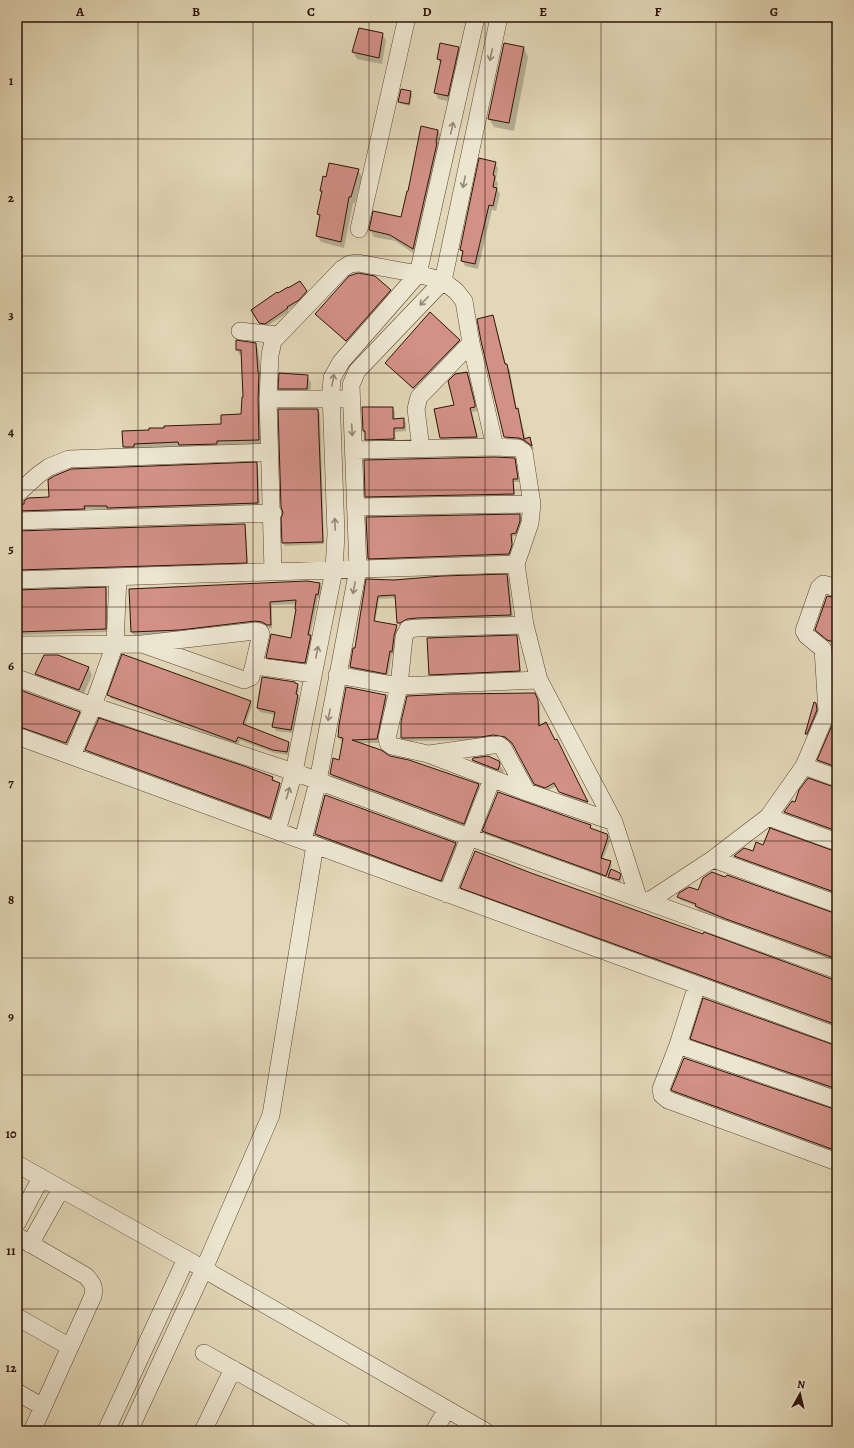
<svg xmlns="http://www.w3.org/2000/svg" width="854" height="1448" font-family="Alegreya,serif">
  <style>
    .shadow { fill: #0003 }
    .building { fill: #d29086; stroke: #2e1408 }
    .lines { fill: none; stroke-linecap: round; stroke-linejoin: round }
    .minor-casing { stroke: #5b4534; stroke-width: 18 }
    .minor { stroke: #ece5d0; stroke-width: 17 }
    .oneway { stroke: #968776 }
    .grid { fill: none; stroke: #2e1408; stroke-width: 1; stroke-opacity: 0.55 }
    .neatline { fill: none; stroke: #2e1408; stroke-width: 1.5 }
    .grid-label { font-size: 13px; text-anchor: middle; font-weight: bold; fill: #2e1408 }
  </style>
  <rect width="100%" height="100%" fill="#e2d7b7"/>
  <filter id="stains"><feTurbulence type="fractalNoise" baseFrequency=".005" numOctaves="4"/><feColorMatrix values="0 0 0 0 .2 0 0 0 0 .09 0 0 0 0 .02 0 0 0 .5 -.17"/></filter>
  <radialGradient id="worn" r=".72"><stop offset=".6" stop-color="#630" stop-opacity="0"/><stop offset="1" stop-color="#630" stop-opacity=".3"/></radialGradient>
  <path class="shadow" d="M 359,29 L 382,34 L 386,40 L 382,64 L 357,59 L 353,52 Z
    M 458,48 L 462,55 L 451,102 L 438,99 L 435,92 L 441,64 L 438,59 Z
    M 524,48 L 528,57 L 514,131 L 494,127 L 489,119 Z
    M 411,92 L 412,95 L 410,106 L 401,104 L 399,101 Z
    M 438,130 L 442,137 L 416,255 L 395,241 L 374,237 L 370,230 L 374,212 L 402,218 Z
    M 495,163 L 498,168 L 496,180 L 498,183 L 497,189 L 500,194 L 496,211 L 492,210 L 478,269 L 465,266 L 462,260 L 463,254 L 461,250 Z
    M 358,170 L 362,177 L 355,203 L 353,203 L 344,248 L 321,242 L 317,236 L 321,218 L 318,214 L 323,193 L 321,190 Z
    M 300,282 L 308,295 L 300,302 L 288,310 L 289,312 L 267,326 L 262,326 L 252,310 Z
    M 390,291 L 392,293 L 348,344 L 316,314 Z
    M 492,316 L 495,322 L 506,365 L 510,371 L 517,410 L 520,415 L 526,439 L 530,438 L 534,450 L 528,445 L 508,443 L 505,437 Z
    M 460,340 L 461,343 L 415,391 L 386,363 Z
    M 255,344 L 258,349 L 262,378 L 261,445 L 127,452 L 124,447 L 123,432 L 222,425 L 242,415 L 244,398 L 242,355 L 240,355 L 237,350 Z
    M 467,373 L 470,378 L 477,409 L 477,411 L 472,412 L 479,442 L 443,443 L 441,438 L 455,405 Z
    M 307,376 L 311,383 L 310,395 L 283,395 L 279,389 Z
    M 393,408 L 395,412 L 395,419 L 403,419 L 406,423 L 406,431 L 395,432 L 396,443 L 368,443 L 364,431 Z
    M 318,410 L 320,413 L 324,544 L 285,546 L 283,543 L 284,513 Z
    M 514,459 L 516,462 L 519,482 L 514,482 L 515,497 L 368,500 L 366,497 Z
    M 256,463 L 258,467 L 260,506 L 110,511 L 109,509 L 86,509 L 86,512 L 17,515 L 17,506 L 25,505 L 50,498 Z
    M 520,515 L 522,518 L 521,525 L 517,536 L 513,536 L 513,549 L 510,557 L 370,562 L 369,558 Z
    M 245,525 L 246,528 L 248,565 L 17,573 L 17,532 Z
    M 507,575 L 509,579 L 513,619 L 400,626 L 398,623 L 396,598 L 379,599 L 375,623 L 396,626 L 398,629 L 394,655 L 392,654 L 388,677 L 353,670 L 351,667 L 356,650 L 367,580 L 394,581 Z
    M 320,584 L 322,588 L 320,598 L 318,598 L 310,636 L 312,640 L 307,666 L 269,661 L 267,657 L 292,639 L 297,611 L 296,609 L 297,604 L 272,605 L 272,629 L 265,626 L 183,633 L 134,635 L 132,632 Z
    M 106,588 L 107,591 L 107,632 L 17,635 L 17,591 Z
    M 837,598 L 837,646 L 832,644 L 818,633 L 816,630 Z
    M 517,636 L 518,639 L 521,673 L 432,677 L 430,674 Z
    M 58,656 L 89,668 L 92,675 L 83,696 L 40,680 L 36,674 Z
    M 837,657 L 837,679 L 835,663 Z
    M 297,685 L 299,688 L 298,696 L 300,699 L 293,733 L 276,731 L 274,727 L 276,715 L 260,712 L 258,708 Z
    M 17,690 L 79,713 L 81,716 L 68,746 L 17,729 Z
    M 534,694 L 540,705 L 540,726 L 555,742 L 559,744 L 588,804 L 562,796 L 557,786 L 547,791 L 537,787 L 515,747 L 507,740 L 495,738 L 484,740 L 404,741 L 402,738 Z
    M 109,695 L 250,702 L 252,705 L 245,726 L 288,743 L 290,746 L 288,755 L 275,753 L 240,740 L 238,745 L 110,698 Z
    M 386,696 L 388,700 L 379,743 L 359,743 L 389,757 L 478,785 L 481,789 L 466,828 L 333,778 L 331,774 L 340,762 L 343,742 L 341,741 L 339,737 L 340,725 Z
    M 816,704 L 818,707 L 818,714 L 808,737 L 806,733 Z
    M 837,716 L 837,770 L 820,763 L 818,760 Z
    M 86,750 L 272,778 L 282,787 L 272,820 L 88,753 Z
    M 473,760 L 498,762 L 504,771 L 501,776 L 476,766 Z
    M 837,789 L 837,834 L 787,815 L 785,812 L 795,803 Z
    M 590,826 L 592,830 L 607,835 L 609,838 L 610,841 L 603,859 L 610,862 L 612,865 L 610,870 L 619,874 L 622,879 L 620,883 L 611,879 L 608,875 L 607,878 L 485,834 L 483,831 Z
    M 316,834 L 456,844 L 457,847 L 443,883 L 318,838 Z
    M 763,846 L 837,853 L 837,895 L 737,859 L 735,856 L 754,853 Z
    M 530,874 L 834,981 L 837,981 L 837,1028 L 463,891 L 461,887 Z
    M 699,891 L 837,915 L 837,962 L 729,922 L 698,910 L 696,906 L 680,900 L 679,897 Z
    M 692,1039 L 837,1047 L 837,1091 L 693,1042 Z
    M 673,1090 L 837,1111 L 837,1153 L 674,1093 Z"/>
  <path class="building" d="M 359,28 L 383,33 L 379,58 L 352,52 Z
    M 440,43 L 459,47 L 448,96 L 434,93 L 441,60 L 437,59 Z
    M 504,43 L 524,47 L 509,123 L 488,119 Z
    M 401,89 L 411,91 L 409,104 L 398,102 Z
    M 421,126 L 438,130 L 436,143 L 437,143 L 413,249 L 390,235 L 369,230 L 373,211 L 401,217 L 407,191 L 408,191 Z
    M 479,158 L 496,162 L 493,175 L 495,176 L 493,187 L 497,188 L 493,206 L 489,205 L 475,264 L 461,261 L 463,251 L 460,250 Z
    M 329,163 L 359,169 L 351,197 L 349,197 L 341,242 L 316,236 L 320,215 L 317,214 L 322,191 L 320,191 L 323,176 L 326,177 Z
    M 358,273 L 375,276 L 391,290 L 346,341 L 315,314 L 349,276 Z
    M 300,281 L 307,291 L 299,300 L 287,307 L 288,308 L 265,324 L 259,323 L 251,310 L 277,292 L 278,293 L 288,287 L 288,288 Z
    M 430,312 L 460,340 L 413,388 L 385,363 Z
    M 493,315 L 505,364 L 507,364 L 516,409 L 518,408 L 524,439 L 530,437 L 532,446 L 524,440 L 519,438 L 504,437 L 481,341 L 477,319 Z
    M 236,340 L 256,343 L 258,372 L 259,372 L 258,399 L 259,440 L 217,441 L 217,444 L 179,445 L 178,442 L 134,444 L 134,447 L 123,447 L 122,431 L 149,430 L 149,428 L 164,428 L 164,426 L 221,424 L 221,415 L 241,414 L 242,397 L 243,397 L 241,350 L 236,350 Z
    M 467,372 L 475,404 L 475,407 L 470,408 L 477,437 L 440,438 L 434,409 L 454,405 L 448,381 L 455,374 Z
    M 279,373 L 308,375 L 307,389 L 278,389 Z
    M 362,407 L 393,407 L 393,419 L 404,418 L 404,428 L 394,428 L 394,439 L 365,440 L 365,431 L 363,431 Z
    M 278,409 L 318,409 L 323,542 L 282,543 L 281,518 L 283,513 L 281,507 Z
    M 495,457 L 515,458 L 518,479 L 513,479 L 514,494 L 365,497 L 364,460 Z
    M 257,462 L 258,503 L 107,508 L 107,506 L 84,506 L 85,509 L 17,511 L 17,505 L 24,504 L 24,501 L 28,498 L 49,497 L 48,480 L 54,476 L 71,469 Z
    M 520,514 L 520,521 L 516,533 L 511,534 L 512,545 L 509,554 L 368,559 L 366,517 Z
    M 245,524 L 247,563 L 17,570 L 17,531 Z
    M 507,574 L 511,615 L 417,618 L 407,619 L 400,623 L 397,623 L 395,595 L 378,596 L 374,621 L 397,625 L 394,636 L 392,652 L 390,651 L 386,674 L 350,667 L 353,648 L 355,648 L 366,579 L 394,580 L 442,576 Z
    M 307,581 L 320,583 L 318,595 L 316,594 L 308,635 L 311,635 L 305,663 L 266,658 L 271,634 L 291,638 L 296,609 L 295,609 L 296,600 L 270,602 L 271,625 L 267,625 L 262,622 L 255,621 L 180,630 L 131,632 L 129,589 Z
    M 106,587 L 106,629 L 17,632 L 17,590 Z
    M 827,596 L 837,598 L 837,615 L 834,624 L 837,625 L 837,643 L 827,640 L 815,630 Z
    M 517,635 L 520,671 L 429,675 L 427,638 Z
    M 122,654 L 251,701 L 243,724 L 289,742 L 287,752 L 273,750 L 238,737 L 236,742 L 107,695 Z
    M 44,655 L 58,655 L 89,667 L 79,690 L 35,674 Z
    M 262,677 L 295,682 L 295,683 L 298,684 L 296,694 L 298,695 L 291,730 L 272,727 L 275,712 L 257,708 Z
    M 836,681 L 837,681 L 837,767 L 817,760 L 836,716 Z
    M 346,687 L 386,695 L 377,739 L 352,740 L 381,750 L 390,756 L 409,760 L 479,784 L 464,824 L 330,774 L 333,758 L 339,760 L 343,738 L 338,737 L 339,725 Z
    M 17,689 L 80,712 L 66,743 L 17,726 Z
    M 535,693 L 538,700 L 539,726 L 546,722 L 555,740 L 557,739 L 588,802 L 559,792 L 554,783 L 545,788 L 534,784 L 512,743 L 505,737 L 493,735 L 481,737 L 401,738 L 401,722 L 407,696 L 451,694 Z
    M 814,702 L 816,703 L 817,710 L 807,734 L 805,734 Z
    M 99,718 L 244,766 L 273,777 L 272,780 L 280,783 L 270,818 L 85,750 Z
    M 488,756 L 499,761 L 500,764 L 498,770 L 472,760 L 473,758 Z
    M 808,778 L 837,788 L 837,831 L 784,812 L 792,801 L 795,802 L 799,790 Z
    M 498,792 L 582,822 L 591,825 L 590,828 L 607,834 L 608,837 L 601,858 L 611,861 L 606,876 L 482,831 Z
    M 325,795 L 456,843 L 441,881 L 315,834 Z
    M 770,828 L 837,852 L 837,893 L 734,856 L 744,848 L 753,851 L 756,842 L 763,845 Z
    M 475,851 L 531,873 L 680,926 L 703,934 L 704,932 L 837,981 L 837,1025 L 460,888 Z
    M 611,869 L 620,873 L 621,875 L 619,880 L 608,877 Z
    M 712,872 L 725,877 L 727,875 L 837,914 L 837,959 L 726,919 L 695,906 L 696,904 L 677,897 L 679,893 L 689,887 L 698,890 L 703,878 Z
    M 703,998 L 837,1046 L 837,1089 L 690,1039 Z
    M 684,1058 L 837,1110 L 837,1151 L 673,1091 L 671,1090 Z"/>
  <g class="lines">
    <defs>
      <path id="minor" d="M 359,229 L 407,17
        M 240,331 L 278,335
        M 268,399 L 342,399
        M 421,449 L 416,409 L 419,397 L 471,343
        M 353,450 L 495,447 L 518,448 L 524,452 L 532,504 L 530,523 L 516,564 L 525,625 L 539,680 L 614,822 L 638,897
        M 17,494 L 38,475 L 49,467 L 69,459 L 269,452
        M 355,507 L 532,504
        M 17,521 L 273,513
        M 273,571 L 268,399 L 270,355 L 273,341 L 342,269 L 350,264 L 358,263 L 418,274 L 443,281 L 456,291 L 464,301 L 471,343 L 495,447
        M 17,580 L 516,564
        M 525,625 L 417,628 L 408,629 L 404,637 L 399,686 L 387,738 L 388,743 L 392,746 L 428,754 L 527,792 L 614,822
        M 17,645 L 142,644 L 256,631 L 260,632 L 261,634 L 251,677 L 244,680 L 142,644
        M 254,666 L 313,674
        M 337,675 L 399,686 L 539,680
        M 17,678 L 93,706 L 294,772 L 469,837 L 837,970
        M 17,736 L 837,1036
        M 429,754 L 493,745 L 499,745 L 503,748 L 527,792
        M 72,756 L 93,706 L 115,644 L 118,577
        M 804,766 L 837,778
        M 768,817 L 837,842
        M 277,831 L 294,772 L 334,570 L 336,534 L 331,393 L 332,378 L 341,362 L 418,274 L 476,17
        M 303,840 L 318,781 L 358,569 L 351,385 L 357,371 L 443,281 L 499,17
        M 713,859 L 837,904
        M 447,894 L 492,779
        M 649,901 L 713,859 L 768,817 L 804,766 L 827,712 L 823,649 L 807,636 L 804,631 L 819,588 L 823,584 L 837,588
        M 697,985 L 678,1045 L 661,1089 L 662,1095 L 668,1100 L 837,1162
        M 678,1045 L 837,1100
        M 17,1164 L 186,1259 L 485,1431
        M 17,1223 L 41,1178
        M 17,1236 L 86,1276 C 92,1283 95,1286 93,1296 L 32,1431
        M 30,1244 L 61,1189
        M 17,1317 L 70,1347
        M 204,1353 L 343,1431
        M 17,1392 L 43,1407
        M 106,1431 L 186,1259
        M 129,1431 L 204,1269 L 271,1115 L 315,845
        M 203,1431 L 233,1369
        M 434,1431 L 447,1409"/>
    </defs>
    <use href="#minor" class="minor-casing"/>
    <use href="#minor" class="minor"/>
  </g>
  <defs><path id="oneway-shaft" d="M-6 0H5M1.5-3L5.5 0L1.5 3" fill="none" stroke-width="1.6" stroke-linecap="round" stroke-linejoin="round"/></defs>
  <g class="oneway">
    <use href="#oneway-shaft" transform="translate(491 55) rotate(102)"/>
    <use href="#oneway-shaft" transform="translate(452 128) rotate(-77)"/>
    <use href="#oneway-shaft" transform="translate(464 182) rotate(102)"/>
    <use href="#oneway-shaft" transform="translate(424 301) rotate(134)"/>
    <use href="#oneway-shaft" transform="translate(333 380) rotate(-79)"/>
    <use href="#oneway-shaft" transform="translate(352 430) rotate(87)"/>
    <use href="#oneway-shaft" transform="translate(335 524) rotate(-92)"/>
    <use href="#oneway-shaft" transform="translate(354 588) rotate(101)"/>
    <use href="#oneway-shaft" transform="translate(317 652) rotate(-78)"/>
    <use href="#oneway-shaft" transform="translate(329 715) rotate(101)"/>
    <use href="#oneway-shaft" transform="translate(288 793) rotate(-74)"/>
  </g>
  <path class="grid" d="M 138,17 L 138,1431M 253,17 L 253,1431M 369,17 L 369,1431M 485,17 L 485,1431M 601,17 L 601,1431M 716,17 L 716,1431M 17,139 L 837,139M 17,256 L 837,256M 17,373 L 837,373M 17,490 L 837,490M 17,607 L 837,607M 17,724 L 837,724M 17,841 L 837,841M 17,958 L 837,958M 17,1075 L 837,1075M 17,1192 L 837,1192M 17,1309 L 837,1309"/>
  <rect width="854" height="1448" fill="none" stroke="#e2d7b7" stroke-width="44"/>
  <g transform="translate(800 1394) rotate(8)" stroke="#ece5d0" stroke-width="3" paint-order="stroke">
  <path d="M0-3L7 15L0 10L-7 15Z" fill="#2e1408"/>
  <text y="-6" font-size="11" font-weight="bold" text-anchor="middle" fill="#2e1408">N</text>
  </g>
  <rect x="22" y="22" width="810" height="1404" class="neatline"/>
  <g class="grid-label">
    <text x="80" y="16">A</text>
    <text x="196" y="16">B</text>
    <text x="311" y="16">C</text>
    <text x="427" y="16">D</text>
    <text x="543" y="16">E</text>
    <text x="658" y="16">F</text>
    <text x="774" y="16">G</text>
    <text x="11" y="85">1</text>
    <text x="11" y="202">2</text>
    <text x="11" y="319">3</text>
    <text x="11" y="436">4</text>
    <text x="11" y="553">5</text>
    <text x="11" y="670">6</text>
    <text x="11" y="787">7</text>
    <text x="11" y="904">8</text>
    <text x="11" y="1021">9</text>
    <text x="11" y="1138">10</text>
    <text x="11" y="1255">11</text>
    <text x="11" y="1372">12</text>
  </g>
  <rect width="100%" height="100%" filter="url(#stains)"/>
  <rect width="100%" height="100%" fill="url(#worn)"/>
</svg>
